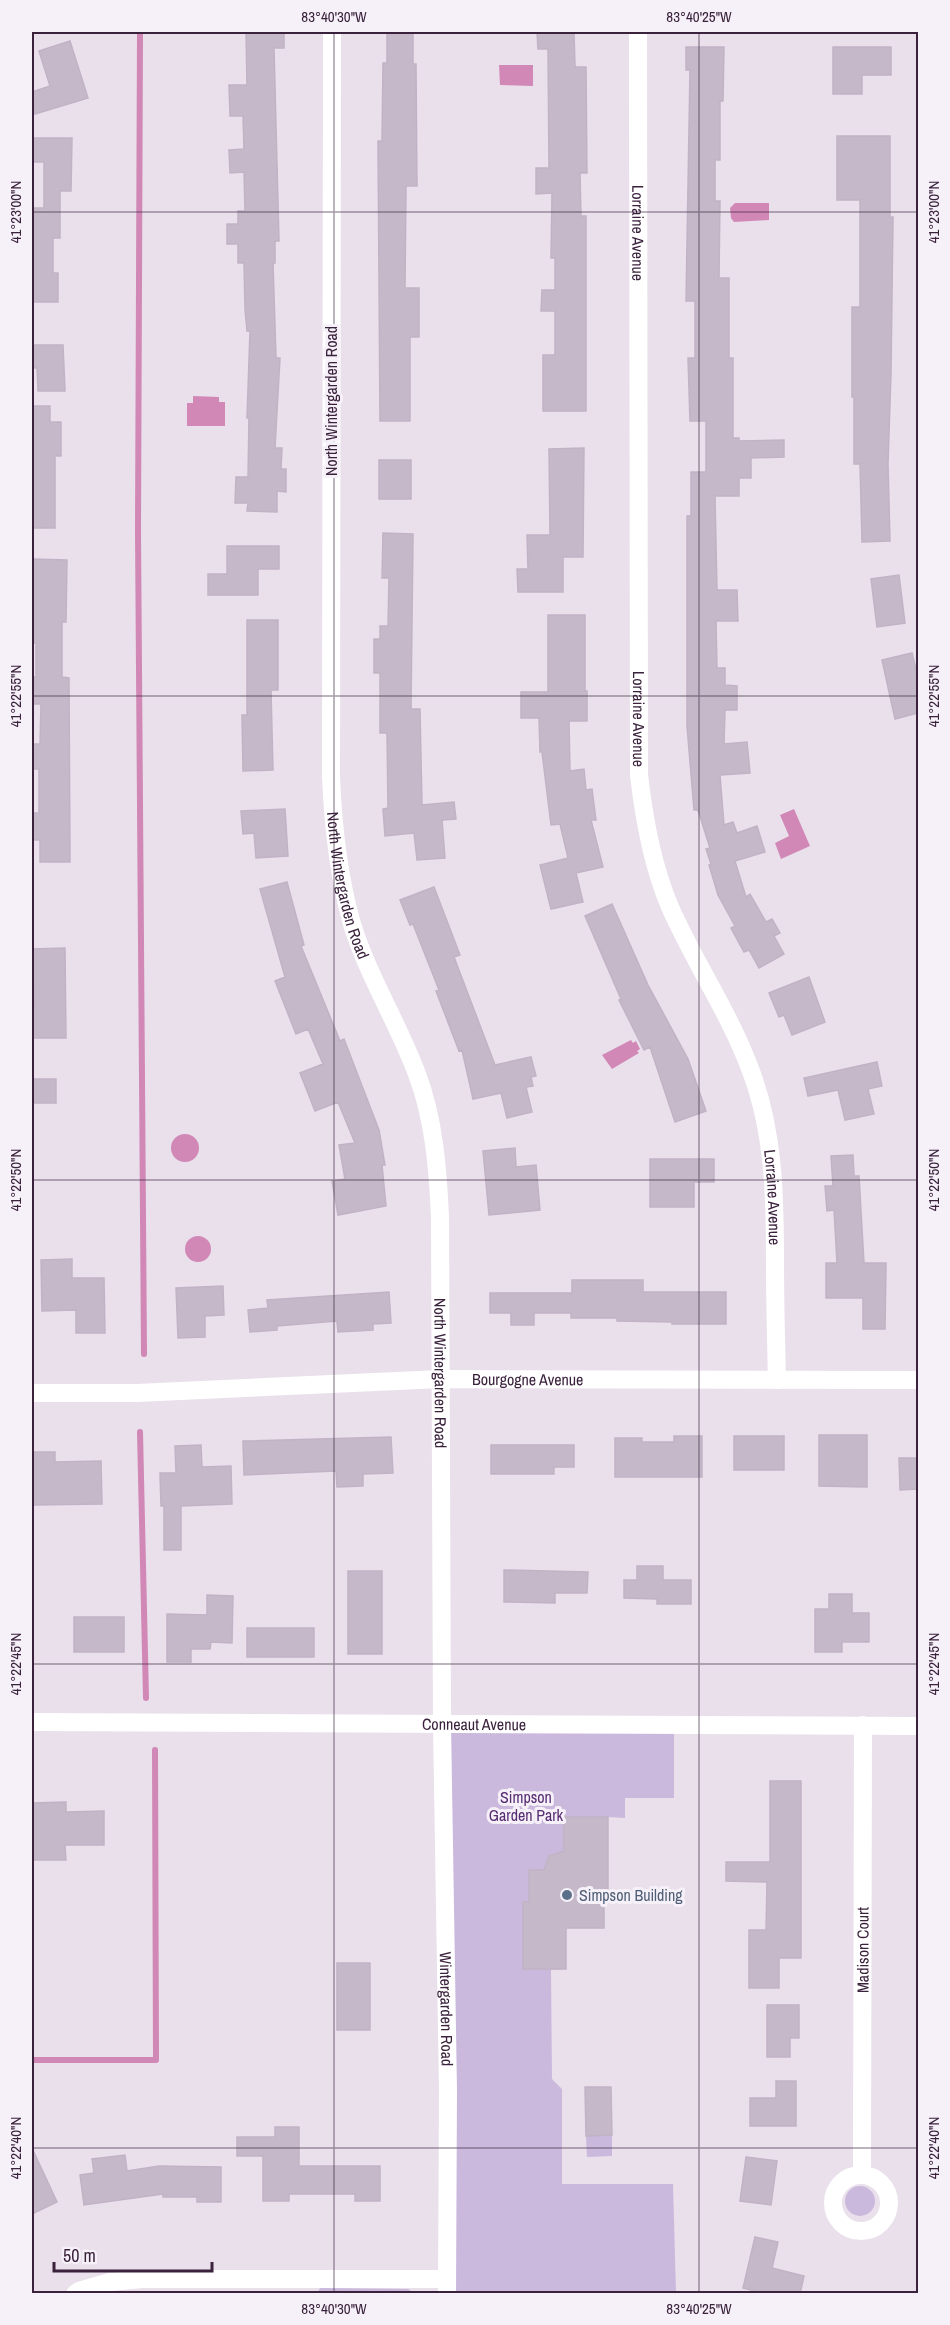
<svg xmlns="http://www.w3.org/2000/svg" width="950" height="2325" font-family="'Archivo Narrow',sans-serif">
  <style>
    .green { fill: #cab9dd }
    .water { fill: #d188b7 }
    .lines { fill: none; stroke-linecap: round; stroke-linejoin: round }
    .stream { stroke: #d188b7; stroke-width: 6 }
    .building { fill: #c5b9c9; stroke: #c1b3c5; stroke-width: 1.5 }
    .street { stroke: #fff; stroke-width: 18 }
    .secondary { stroke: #fff; stroke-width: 18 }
    .ticks { fill: none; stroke: #3a213c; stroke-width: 1.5; stroke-opacity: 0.45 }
    .service-dot { fill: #5c6f8a; stroke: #f6f1f8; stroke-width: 2 }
    .labels { text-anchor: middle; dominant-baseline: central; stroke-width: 6; stroke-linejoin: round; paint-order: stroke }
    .street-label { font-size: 16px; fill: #3a213c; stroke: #f6f1f8 }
    .park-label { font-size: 16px; fill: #552b72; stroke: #f6f1f8 }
    .service-label { font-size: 16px; fill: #4e5e75; stroke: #f6f1f8; text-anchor: start }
    .neatline { fill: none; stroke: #3a213c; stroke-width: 2 }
    .ticks-label { font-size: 15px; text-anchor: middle; fill: #3a213c }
  </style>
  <rect width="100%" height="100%" fill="#e9e0eb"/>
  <path class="green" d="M 674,1723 L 674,1798 L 625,1798 L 625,1818 L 608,1817 L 608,1889 L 604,1889 L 604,1928 L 566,1928 L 566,1969 L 551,1970 L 552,2079 L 562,2089 L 562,2184 L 673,2184 L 676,2293 L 447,2293 L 442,1724 Z
    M 612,2135 L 612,2156 L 587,2157 L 586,2136 Z
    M845 2201a15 15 0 1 1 30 0a15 15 0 1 1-30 0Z
    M 320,2288 L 408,2289 L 414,2293 L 317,2294 Z"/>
  <path class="water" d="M 499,65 L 533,65 L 533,86 L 500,85 Z
    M 735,203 L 769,203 L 769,220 L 734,222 L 731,218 L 730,208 Z
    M 193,396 L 219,397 L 219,402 L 225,402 L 225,426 L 187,426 L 187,403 L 193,403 Z
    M 794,809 L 810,846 L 781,859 L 775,843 L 789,836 L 780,815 Z
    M 631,1040 L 633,1043 L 636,1041 L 640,1049 L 637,1051 L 639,1053 L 612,1069 L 602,1055 Z
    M171 1148a14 14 0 1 1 28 0a14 14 0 1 1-28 0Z
    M185 1249a13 13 0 1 1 26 0a13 13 0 1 1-26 0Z"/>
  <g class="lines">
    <path class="stream" d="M 140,32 L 138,531 L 144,1354
      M 140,1432 L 146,1698
      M 32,2060 L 156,2060 L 155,1750"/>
  </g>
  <path class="building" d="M 246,32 L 284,32 L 284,48 L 274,48 L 279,241 L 275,241 L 275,263 L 273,263 L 276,358 L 280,358 L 275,448 L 282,448 L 281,469 L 286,469 L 286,492 L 277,491 L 277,512 L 247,511 L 248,503 L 235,503 L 236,477 L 248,477 L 249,418 L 247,418 L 250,331 L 247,331 L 245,309 L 244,263 L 238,263 L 238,244 L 227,244 L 227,224 L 238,224 L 238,211 L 245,211 L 244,172 L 230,173 L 229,150 L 244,149 L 243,116 L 230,116 L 229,85 L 247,85 Z
    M 387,32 L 413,32 L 413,64 L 416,64 L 417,186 L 406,186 L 405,288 L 419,288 L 419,337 L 410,337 L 410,421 L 380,421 L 378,141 L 382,141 L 383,63 L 387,63 Z
    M 537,32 L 574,32 L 575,67 L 586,67 L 587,173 L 580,173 L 581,216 L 586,216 L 586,411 L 543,411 L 543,355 L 555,355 L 555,311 L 541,311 L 542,290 L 555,290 L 555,258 L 551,258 L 552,193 L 536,194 L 536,168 L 549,168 L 548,49 L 538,49 Z
    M 70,41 L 88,98 L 35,114 L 32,102 L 32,92 L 50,86 L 39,51 Z
    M 686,47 L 724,47 L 723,101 L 720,101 L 720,160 L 715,160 L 715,201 L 720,201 L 719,278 L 729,278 L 729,358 L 733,358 L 733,438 L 739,438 L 739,441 L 784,440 L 784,457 L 751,458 L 751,478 L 739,478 L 739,496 L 715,496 L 717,590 L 737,590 L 738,621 L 716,621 L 717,668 L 725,668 L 725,685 L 737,686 L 737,710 L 725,710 L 724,744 L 747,742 L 750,773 L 720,775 L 724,825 L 733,822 L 737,833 L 757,826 L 765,852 L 735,861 L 746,897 L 750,894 L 766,922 L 772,919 L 780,933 L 774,936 L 784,954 L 759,968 L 749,950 L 744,952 L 731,928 L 735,926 L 718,895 L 709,865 L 711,864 L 706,849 L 710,848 L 698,810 L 694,810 L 687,726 L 687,516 L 691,516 L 691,472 L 706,472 L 706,421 L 690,421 L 688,358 L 695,358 L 695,301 L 686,301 L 690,70 L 686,70 Z
    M 833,47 L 891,47 L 891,75 L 862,75 L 862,94 L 833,94 Z
    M 837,136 L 890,136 L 890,217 L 893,217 L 891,373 L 888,464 L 890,541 L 862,542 L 860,464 L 854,464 L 854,397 L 852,397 L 852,307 L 860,307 L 860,200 L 837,200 Z
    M 32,138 L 72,138 L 71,191 L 60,191 L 60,238 L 53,238 L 53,273 L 58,273 L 58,302 L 32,302 L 32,208 L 44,208 L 44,162 L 32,162 Z
    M 32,345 L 63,345 L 65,391 L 38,391 L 37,368 L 32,368 Z
    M 32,406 L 50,406 L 50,422 L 61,422 L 61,456 L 55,456 L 55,528 L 32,528 Z
    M 584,448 L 583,557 L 563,557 L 563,592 L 518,592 L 517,569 L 528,569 L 527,535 L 550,535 L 549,449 Z
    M 379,460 L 411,460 L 411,499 L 379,499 Z
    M 383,533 L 413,534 L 411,709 L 420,709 L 422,805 L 454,802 L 456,819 L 442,820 L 445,858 L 417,860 L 414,833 L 385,836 L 383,809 L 388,808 L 387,733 L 380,733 L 380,673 L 374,673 L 374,639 L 380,639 L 380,626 L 388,626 L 389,578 L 382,578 Z
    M 227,546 L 279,546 L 279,569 L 258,569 L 258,595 L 208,595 L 208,574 L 227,574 Z
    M 32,559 L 67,560 L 66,622 L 62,622 L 62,677 L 69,678 L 70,862 L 40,862 L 40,840 L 32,840 L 32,813 L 39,813 L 39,769 L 32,769 L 32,744 L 40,744 L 41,704 L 32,704 L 32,677 L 36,677 L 36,643 L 32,643 Z
    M 899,575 L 905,623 L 877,627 L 871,579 Z
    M 548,615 L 585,615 L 585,691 L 587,691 L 587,721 L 569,721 L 570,771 L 584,769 L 586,790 L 592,789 L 596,820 L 591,820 L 603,867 L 576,873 L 583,902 L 551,909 L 540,865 L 568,858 L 560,824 L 551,825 L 542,752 L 540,752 L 539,718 L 521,718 L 521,692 L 548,692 Z
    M 247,620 L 278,620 L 278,690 L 271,690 L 273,770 L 243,771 L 242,715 L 247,715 Z
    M 912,653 L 918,677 L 918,713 L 895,719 L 882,660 Z
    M 285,809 L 288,856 L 256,858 L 254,833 L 243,834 L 241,811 Z
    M 287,882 L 304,945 L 301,946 L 340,1041 L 344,1039 L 379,1130 L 385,1165 L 382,1165 L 386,1206 L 338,1215 L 332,1181 L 345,1179 L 339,1145 L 355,1143 L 338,1102 L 315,1111 L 300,1073 L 323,1064 L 308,1029 L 296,1034 L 275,981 L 285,977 L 260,889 Z
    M 434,887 L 460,955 L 454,957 L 495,1065 L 531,1057 L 536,1076 L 531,1077 L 533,1086 L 526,1087 L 532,1112 L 507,1118 L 501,1093 L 473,1099 L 462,1050 L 459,1051 L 436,991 L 439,990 L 413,924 L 410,925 L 400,900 Z
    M 612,904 L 648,985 L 688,1059 L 706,1111 L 675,1122 L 650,1047 L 644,1050 L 619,1000 L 621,999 L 585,916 Z
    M 65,948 L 66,1038 L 32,1038 L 32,1011 L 35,1011 L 32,949 Z
    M 809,977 L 825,1022 L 792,1035 L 784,1015 L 779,1017 L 769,993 Z
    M 877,1062 L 882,1086 L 868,1089 L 874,1114 L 845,1120 L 838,1090 L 808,1096 L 804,1078 Z
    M 32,1079 L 56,1079 L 56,1103 L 32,1103 Z
    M 515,1148 L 516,1167 L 536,1165 L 540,1210 L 489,1215 L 483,1151 Z
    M 853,1155 L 854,1176 L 859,1176 L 864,1263 L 886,1263 L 885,1329 L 863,1329 L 863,1298 L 826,1298 L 826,1263 L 837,1263 L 834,1210 L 827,1211 L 825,1186 L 833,1186 L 831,1156 Z
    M 650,1159 L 714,1159 L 714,1182 L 694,1182 L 694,1207 L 650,1207 Z
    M 72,1259 L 72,1278 L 104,1278 L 105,1333 L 76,1333 L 76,1310 L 42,1311 L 41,1260 Z
    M 572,1280 L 643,1280 L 643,1292 L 726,1292 L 726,1324 L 672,1324 L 672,1322 L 617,1321 L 617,1318 L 571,1318 L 571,1313 L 534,1313 L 534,1325 L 511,1325 L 511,1313 L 490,1313 L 490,1293 L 572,1293 Z
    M 223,1286 L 224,1315 L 205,1316 L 205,1337 L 178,1338 L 176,1288 Z
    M 389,1292 L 391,1323 L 373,1324 L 373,1330 L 338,1332 L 337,1321 L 277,1326 L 277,1330 L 250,1332 L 248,1310 L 268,1308 L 267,1300 Z
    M 819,1435 L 867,1435 L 867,1487 L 819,1486 Z
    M 674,1436 L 702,1436 L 702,1477 L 615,1477 L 615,1438 L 642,1438 L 642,1442 L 674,1442 Z
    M 734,1436 L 784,1436 L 784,1470 L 734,1470 Z
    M 391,1437 L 393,1473 L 363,1474 L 363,1486 L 337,1487 L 336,1471 L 244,1475 L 243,1441 Z
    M 201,1445 L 202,1467 L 231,1466 L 232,1504 L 181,1506 L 181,1550 L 164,1550 L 164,1506 L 161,1506 L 160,1473 L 176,1473 L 175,1446 Z
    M 491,1445 L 574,1445 L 574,1467 L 554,1467 L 554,1474 L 491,1474 Z
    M 32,1452 L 55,1452 L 55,1462 L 101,1461 L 102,1504 L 32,1505 Z
    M 899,1458 L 918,1458 L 918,1489 L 900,1490 Z
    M 637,1566 L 663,1566 L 663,1580 L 691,1580 L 691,1604 L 657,1604 L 657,1599 L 624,1598 L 624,1580 L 637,1580 Z
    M 504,1570 L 588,1572 L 587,1593 L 555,1593 L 555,1603 L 504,1602 Z
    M 348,1571 L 382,1571 L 382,1654 L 348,1654 Z
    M 829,1594 L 852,1594 L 852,1613 L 869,1613 L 869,1642 L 842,1642 L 842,1652 L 815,1652 L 815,1609 L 829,1609 Z
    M 207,1595 L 233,1596 L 232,1643 L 211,1642 L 210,1649 L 191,1649 L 191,1662 L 167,1662 L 167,1614 L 207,1615 Z
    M 74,1617 L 124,1617 L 124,1652 L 74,1652 Z
    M 247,1628 L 314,1628 L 314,1657 L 247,1657 Z
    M 770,1781 L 801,1781 L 801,1958 L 779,1958 L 779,1988 L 749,1988 L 749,1930 L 766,1930 L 767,1882 L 726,1881 L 726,1862 L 770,1862 Z
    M 66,1802 L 66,1812 L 104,1811 L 104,1845 L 65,1845 L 66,1860 L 32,1860 L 32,1803 Z
    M 564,1817 L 608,1817 L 608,1889 L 604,1889 L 604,1928 L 566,1928 L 566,1969 L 523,1969 L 523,1902 L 529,1902 L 529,1870 L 544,1870 L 549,1856 L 564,1851 Z
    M 337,1963 L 370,1963 L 370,2030 L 337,2030 Z
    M 767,2005 L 799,2005 L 799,2038 L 790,2038 L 790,2057 L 767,2057 Z
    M 776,2081 L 796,2081 L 796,2126 L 750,2126 L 750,2098 L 776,2098 Z
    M 585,2087 L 611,2087 L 612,2135 L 586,2136 Z
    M 275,2127 L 299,2127 L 299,2166 L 380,2166 L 380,2201 L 355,2201 L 355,2194 L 289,2194 L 289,2201 L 263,2201 L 263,2156 L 237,2156 L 237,2137 L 275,2137 Z
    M 32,2148 L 57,2202 L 32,2214 Z
    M 125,2155 L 127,2171 L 159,2166 L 221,2167 L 221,2202 L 197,2202 L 197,2197 L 163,2197 L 163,2194 L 84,2205 L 80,2175 L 94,2173 L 92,2159 Z
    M 746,2157 L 777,2161 L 771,2205 L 740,2201 Z
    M 755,2237 L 778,2242 L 772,2268 L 804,2276 L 800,2294 L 766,2294 L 743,2288 Z"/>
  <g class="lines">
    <g class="street">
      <path id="s1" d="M 332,32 L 331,776 C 333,827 338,875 352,924 C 368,976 398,1023 417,1074 C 434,1119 438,1170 440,1217 L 442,1724"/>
      <path id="s2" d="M 638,32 L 639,775 C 644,819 652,865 670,907 C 695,964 731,1015 752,1074 C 774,1134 775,1198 775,1262 C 775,1301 776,1340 777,1380"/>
      <path id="s3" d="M 32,1393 L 137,1393 L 441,1379 L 918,1380"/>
      <path id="s4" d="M 862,2175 L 863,1725"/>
      <circle cx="861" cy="2203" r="28"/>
      <path d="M 75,2294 L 79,2291 L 110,2282 L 142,2279 L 447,2279"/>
    </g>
    <g class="secondary">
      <path id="s5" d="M 32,1722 L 918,1726"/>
      <path id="s6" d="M 442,1724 L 448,2091 L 447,2294"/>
    </g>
  </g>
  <path class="ticks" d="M 334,32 L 334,2294M 699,32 L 699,2294M 32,212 L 918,212M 32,696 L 918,696M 32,1180 L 918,1180M 32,1664 L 918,1664M 32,2148 L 918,2148"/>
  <circle class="service-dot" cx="567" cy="1895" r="6"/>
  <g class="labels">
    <g class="street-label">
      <text stroke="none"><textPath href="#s2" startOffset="201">Lorraine Avenue</textPath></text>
      <text transform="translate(331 401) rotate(-90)">North Wintergarden Road</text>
      <text stroke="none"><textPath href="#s2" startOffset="687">Lorraine Avenue</textPath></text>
      <text stroke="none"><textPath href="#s1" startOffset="855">North Wintergarden Road</textPath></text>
      <text stroke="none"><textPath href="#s2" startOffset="1191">Lorraine Avenue</textPath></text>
      <text stroke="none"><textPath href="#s1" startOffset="1359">North Wintergarden Road</textPath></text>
      <text stroke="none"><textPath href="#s3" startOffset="496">Bourgogne Avenue</textPath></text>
      <text stroke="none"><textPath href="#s5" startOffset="442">Conneaut Avenue</textPath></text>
      <text stroke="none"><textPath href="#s4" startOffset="225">Madison Court</textPath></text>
      <text stroke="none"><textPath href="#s6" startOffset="285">Wintergarden Road</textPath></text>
    </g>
    <g class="park-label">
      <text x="526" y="1797">Simpson<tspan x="526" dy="18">Garden Park</tspan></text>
    </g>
    <g class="service-label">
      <text x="579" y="1895">Simpson Building</text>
    </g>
  </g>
  <rect width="950" height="2325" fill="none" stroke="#f6f1f8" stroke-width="66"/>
  <path d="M54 2262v9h158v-9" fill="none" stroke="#3a213c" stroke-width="3"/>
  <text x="63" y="2262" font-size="18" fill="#3a213c" stroke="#f6f1f8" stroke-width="4.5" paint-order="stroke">50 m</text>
  <rect x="33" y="33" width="884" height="2259" class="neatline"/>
  <g class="ticks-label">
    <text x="334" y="22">83°40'30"W</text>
    <text x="699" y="22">83°40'25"W</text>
    <text transform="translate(16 212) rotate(-90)" y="5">41°23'00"N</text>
    <text transform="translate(934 212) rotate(-90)" y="5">41°23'00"N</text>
    <text transform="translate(16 696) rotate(-90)" y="5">41°22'55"N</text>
    <text transform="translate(934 696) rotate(-90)" y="5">41°22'55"N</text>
    <text transform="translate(16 1180) rotate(-90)" y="5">41°22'50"N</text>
    <text transform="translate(934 1180) rotate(-90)" y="5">41°22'50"N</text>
    <text transform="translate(16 1664) rotate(-90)" y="5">41°22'45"N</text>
    <text transform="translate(934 1664) rotate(-90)" y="5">41°22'45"N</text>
    <text transform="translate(16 2148) rotate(-90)" y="5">41°22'40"N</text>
    <text transform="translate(934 2148) rotate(-90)" y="5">41°22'40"N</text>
    <text x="334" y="2314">83°40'30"W</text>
    <text x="699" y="2314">83°40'25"W</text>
  </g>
</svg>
